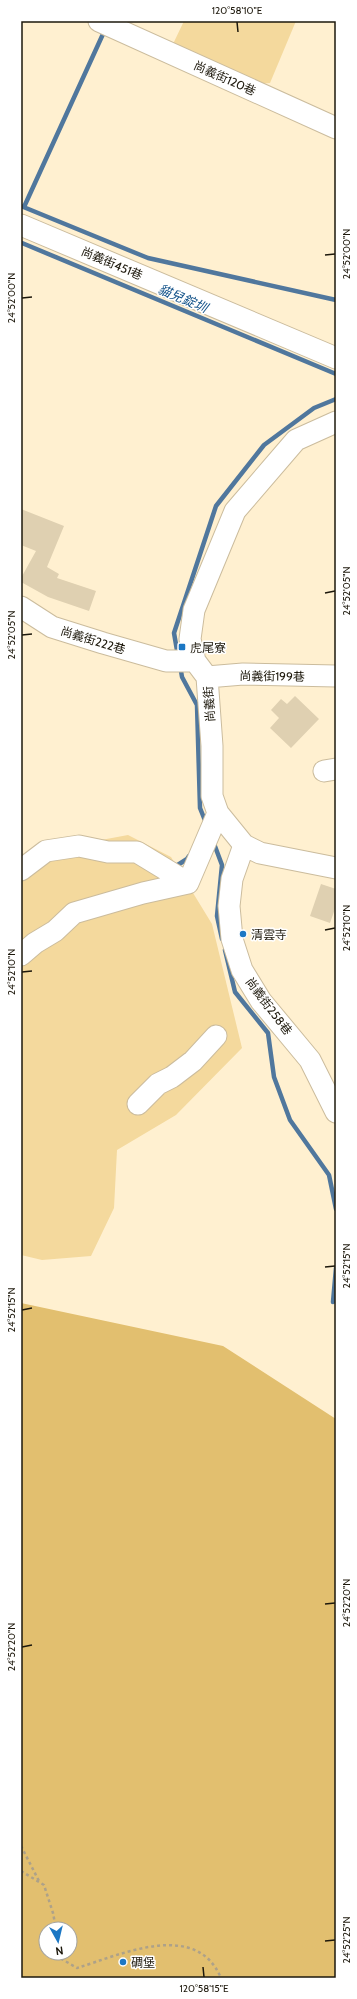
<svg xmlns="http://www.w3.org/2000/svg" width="357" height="1999" font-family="Cabin,'Noto Sans TC',sans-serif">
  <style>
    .green { fill: #f4d99d }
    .forest { fill: #e2bf6f; fill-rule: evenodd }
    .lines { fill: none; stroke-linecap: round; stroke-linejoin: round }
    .stream { stroke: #50779d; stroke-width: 4.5 }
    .building { fill: #dfd0b1 }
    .minor-casing { stroke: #cbbc9d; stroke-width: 23 }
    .path { stroke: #ada189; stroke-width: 2.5; stroke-dasharray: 3 3; stroke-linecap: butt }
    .minor { stroke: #fff; stroke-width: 21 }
    .ticks { fill: none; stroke: #1d180c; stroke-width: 1.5 }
    .poi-dot { fill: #1c77c4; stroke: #fff; stroke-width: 1.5 }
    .labels { text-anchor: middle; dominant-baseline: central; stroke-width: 3; stroke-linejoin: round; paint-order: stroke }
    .street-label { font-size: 12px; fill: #1d180c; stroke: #fff }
    .poi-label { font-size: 12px; fill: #1d180c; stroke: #fff; text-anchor: start }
    .water-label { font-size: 13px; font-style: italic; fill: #125289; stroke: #fff }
    .neatline { fill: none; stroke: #1d180c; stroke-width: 1.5 }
    .ticks-label { font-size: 10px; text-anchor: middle; fill: #1d180c }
  </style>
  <rect width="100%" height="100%" fill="#fff0d0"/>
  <path class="green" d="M 184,21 L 296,21 L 270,83 L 255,84 L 173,44 Z
    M 128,835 L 171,857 L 212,924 L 242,1048 L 176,1115 L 117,1150 L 114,1208 L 91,1256 L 42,1260 L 21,1255 L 21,857 L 26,854 Z"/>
  <path class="forest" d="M 21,1303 L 223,1346 L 336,1419 L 336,1978 L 21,1978 ZM 46,1929 L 70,1929 L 70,1953 L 46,1953 Z"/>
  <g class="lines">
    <path class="stream" d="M 21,206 L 148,258 L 336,300
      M 24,207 L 103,34
      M 22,243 L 336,374
      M 178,656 L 174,633 L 216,506 L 264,445 L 314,408 L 336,399
      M 180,665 L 182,677 L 197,705 L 200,808 L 206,823
      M 213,841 L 222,865 L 217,916 L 222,939
      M 173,868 L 187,859 L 189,856
      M 225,950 L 235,992 L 268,1033 L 274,1077 L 290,1120 L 329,1175 L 336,1209
      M 333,1302 L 336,1268"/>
  </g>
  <path class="building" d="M 21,509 L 64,526 L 47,567 L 59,574 L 57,578 L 96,591 L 89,611 L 48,597 L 21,582 L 21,578 L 36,551 L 21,545 Z
    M 295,696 L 319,719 L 291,748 L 270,728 L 279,718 L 271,710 L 281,699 L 287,704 Z
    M 321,884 L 336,889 L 336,906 L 330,923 L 310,916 Z"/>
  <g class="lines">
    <defs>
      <path id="minor" d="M 99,21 L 336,128
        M 21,225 L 336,358
        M 336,422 L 296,440 L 235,511 L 194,610 L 190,639 L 195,661 L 207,677 L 212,746 L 212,796 L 218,813 L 244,845 L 260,853 L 336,868
        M 21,607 L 52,627 L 103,643 L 166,661 L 195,661
        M 207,677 L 243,674 L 336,676
        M 324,771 L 336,769
        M 244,845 L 232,879 L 229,906 L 232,939 L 242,970 L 261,1001 L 310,1060 L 336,1112
        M 21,870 L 46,851 L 79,846 L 108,852 L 137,852 L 188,883
        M 188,883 L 218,813
        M 21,955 L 35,943 L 55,931 L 74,913 L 143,893 L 188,883
        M 138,1104 L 158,1084 L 172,1077 L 193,1061 L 216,1036"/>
    </defs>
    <use href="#minor" class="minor-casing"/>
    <path class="path" d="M 21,1846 L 40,1883
      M 21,1871 L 44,1885 L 53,1913 L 56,1929
      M 59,1953 L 60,1958 L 77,1968 C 120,1955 196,1919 221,1978"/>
    <use href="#minor" class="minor"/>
  </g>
  <path class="ticks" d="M 237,22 L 238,32M 325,255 L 335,254M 22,298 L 32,297M 325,593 L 335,591M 22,635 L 32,634M 325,930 L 335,928M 22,972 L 32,971M 325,1267 L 335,1266M 22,1310 L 32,1308M 325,1604 L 335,1603M 22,1647 L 32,1645M 325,1941 L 335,1940M 203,1967 L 204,1977"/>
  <g class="poi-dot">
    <rect x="178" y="643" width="8" height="8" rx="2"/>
    <circle cx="243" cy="934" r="4"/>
    <circle cx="123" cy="1962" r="4"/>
  </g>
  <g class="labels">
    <g class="street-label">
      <text transform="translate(225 78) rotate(24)">尚義街120巷</text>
      <text transform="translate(112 263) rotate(23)">尚義街451巷</text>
      <text transform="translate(93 640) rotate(17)">尚義街222巷</text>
      <text transform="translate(272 676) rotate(1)">尚義街199巷</text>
      <text transform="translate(209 704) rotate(-94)">尚義街</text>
      <text transform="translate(269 1006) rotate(53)">尚義街258巷</text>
    </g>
    <g class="poi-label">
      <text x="190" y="647">虎尾寮</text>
      <text x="251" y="934">清雲寺</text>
      <text x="131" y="1962">碉堡</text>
    </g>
    <g class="water-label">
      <text transform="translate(183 298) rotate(23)">貓兒錠圳</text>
    </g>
  </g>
  <rect width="357" height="1999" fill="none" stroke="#ffffff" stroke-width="44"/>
  <g transform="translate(58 1941) rotate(172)"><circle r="19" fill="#ffffff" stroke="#a5a39e"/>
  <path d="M0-3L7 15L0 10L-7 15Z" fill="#1c77c4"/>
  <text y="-6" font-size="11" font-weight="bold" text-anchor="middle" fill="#1d180c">N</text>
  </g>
  <rect x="22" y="22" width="313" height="1955" class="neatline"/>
  <g class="ticks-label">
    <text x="237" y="14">120°58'10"E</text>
    <text transform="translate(346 254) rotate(-90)" y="4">24°52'00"N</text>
    <text transform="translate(11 298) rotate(-90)" y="4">24°52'00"N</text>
    <text transform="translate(346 591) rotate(-90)" y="4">24°52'05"N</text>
    <text transform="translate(11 635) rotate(-90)" y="4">24°52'05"N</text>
    <text transform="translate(346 928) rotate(-90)" y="4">24°52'10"N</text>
    <text transform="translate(11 972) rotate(-90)" y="4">24°52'10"N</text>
    <text transform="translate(346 1266) rotate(-90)" y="4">24°52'15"N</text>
    <text transform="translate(11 1310) rotate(-90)" y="4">24°52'15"N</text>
    <text transform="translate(346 1603) rotate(-90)" y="4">24°52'20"N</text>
    <text transform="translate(11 1647) rotate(-90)" y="4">24°52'20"N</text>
    <text transform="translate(346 1940) rotate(-90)" y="4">24°52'25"N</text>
    <text x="204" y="1992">120°58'15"E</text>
  </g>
</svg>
